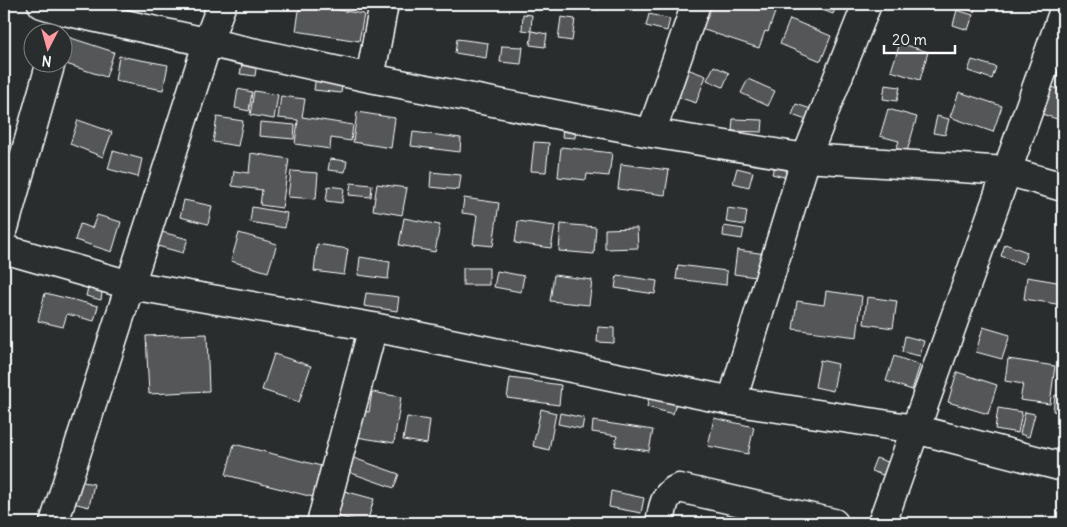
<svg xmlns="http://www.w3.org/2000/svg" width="1067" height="527" font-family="Delius,sans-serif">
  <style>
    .building { fill: #555758; stroke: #fff }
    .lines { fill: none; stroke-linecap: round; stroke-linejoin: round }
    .minor-casing { stroke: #fff; stroke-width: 31 }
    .minor { stroke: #2a2d2e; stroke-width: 28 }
  </style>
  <rect width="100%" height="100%" fill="#2a2d2e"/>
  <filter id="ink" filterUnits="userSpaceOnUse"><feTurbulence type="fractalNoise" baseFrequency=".02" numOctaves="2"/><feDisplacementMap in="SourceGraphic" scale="10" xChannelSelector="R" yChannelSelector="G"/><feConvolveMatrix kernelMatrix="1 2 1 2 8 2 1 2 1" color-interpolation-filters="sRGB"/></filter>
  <g filter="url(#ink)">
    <path class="building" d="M 300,4 L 364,14 L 359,41 L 296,31 Z
      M 573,4 L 600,4 L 599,10 Z
      M 703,4 L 778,4 L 768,32 L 765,31 L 759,48 L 695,27 Z
      M 807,4 L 837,4 L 833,14 Z
      M 952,4 L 977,4 L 974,12 Z
      M 957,10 L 973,15 L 968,30 L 953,25 Z
      M 523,14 L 532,15 L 531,31 L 522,30 Z
      M 649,14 L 670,19 L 667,31 L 646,26 Z
      M 561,17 L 575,19 L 572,41 L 558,39 Z
      M 790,19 L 831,36 L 821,61 L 780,44 Z
      M 532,31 L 547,34 L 545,47 L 530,45 Z
      M 68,37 L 114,52 L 106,77 L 60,62 L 62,62 L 62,54 Z
      M 457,39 L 488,43 L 486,58 L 455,53 Z
      M 900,43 L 928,52 L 920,80 L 891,71 Z
      M 502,46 L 523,47 L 521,64 L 500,62 Z
      M 119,56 L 168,65 L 163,90 L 115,81 Z
      M 243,60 L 257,62 L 255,76 L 240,74 Z
      M 972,60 L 996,67 L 992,79 L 968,71 Z
      M 679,66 L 706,76 L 696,103 L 669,94 Z
      M 714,66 L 729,73 L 723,87 L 707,80 Z
      M 316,75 L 343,79 L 341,93 L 314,90 Z
      M 748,79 L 775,91 L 768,106 L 741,93 Z
      M 885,85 L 900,87 L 897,101 L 883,99 Z
      M 1052,87 L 1063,91 L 1063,104 L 1057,119 L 1042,114 Z
      M 238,89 L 252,92 L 249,111 L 235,108 Z
      M 254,91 L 278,95 L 274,119 L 250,115 Z
      M 959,92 L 1002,106 L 993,132 L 950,117 Z
      M 281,96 L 305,99 L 302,117 L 353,125 L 351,141 L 331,138 L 330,149 L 295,144 L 298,120 L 278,118 Z
      M 796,104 L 814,110 L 809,121 L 792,115 Z
      M 888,109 L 917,117 L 906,155 L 895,152 L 899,141 L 880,136 Z
      M 357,112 L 395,118 L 391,148 L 353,142 Z
      M 937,116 L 949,119 L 945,135 L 933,133 Z
      M 217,117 L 243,121 L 238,146 L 213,142 Z
      M 733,119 L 763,120 L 762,132 L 732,131 Z
      M 78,120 L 112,132 L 103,157 L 70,144 Z
      M 260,122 L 295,125 L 294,139 L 259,136 Z
      M 564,122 L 576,123 L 575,138 L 562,137 Z
      M 413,132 L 461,138 L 460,152 L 411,146 Z
      M 534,142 L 549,143 L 546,172 L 531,171 Z
      M 561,147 L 612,153 L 609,176 L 587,174 L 586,180 L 558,177 Z
      M 113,151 L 142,159 L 138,177 L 108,169 Z
      M 251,153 L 289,159 L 282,208 L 260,205 L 262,190 L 232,186 L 234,171 L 249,173 Z
      M 776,158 L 800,164 L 796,180 L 772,174 Z
      M 330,159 L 347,161 L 345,172 L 328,170 Z
      M 621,164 L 669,170 L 665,195 L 618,189 Z
      M 737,168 L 753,172 L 749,187 L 733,183 Z
      M 291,171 L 318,173 L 316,199 L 288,197 Z
      M 431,172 L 461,175 L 459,190 L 430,187 Z
      M 351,183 L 372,185 L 371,197 L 349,195 Z
      M 377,184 L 407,188 L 402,215 L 373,210 Z
      M 328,186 L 344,188 L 342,203 L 326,201 Z
      M 464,198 L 499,203 L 493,246 L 473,244 L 477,215 L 462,213 Z
      M 184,200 L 212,206 L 208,224 L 180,217 Z
      M 252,207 L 287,213 L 285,228 L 250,222 Z
      M 728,208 L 747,211 L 745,225 L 726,222 Z
      M 97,215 L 121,222 L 112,252 L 75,240 L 80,224 L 92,228 Z
      M 404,218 L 440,225 L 435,252 L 399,245 Z
      M 518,221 L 555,226 L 551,248 L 515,243 Z
      M 561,224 L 596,227 L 594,254 L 559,251 Z
      M 724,226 L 744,229 L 742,239 L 723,236 Z
      M 637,228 L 638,248 L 605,249 L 605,229 Z
      M 158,231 L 188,239 L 183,253 L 154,245 Z
      M 239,233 L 277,244 L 268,272 L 231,261 Z
      M 317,244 L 348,249 L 344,275 L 314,271 Z
      M 1005,244 L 1027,252 L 1023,264 L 1001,256 Z
      M 737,250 L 766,254 L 763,278 L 734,274 Z
      M 360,257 L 390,262 L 388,279 L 358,275 Z
      M 678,265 L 727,271 L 726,285 L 676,279 Z
      M 463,268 L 489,268 L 489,285 L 463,285 Z
      M 497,271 L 524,276 L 521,292 L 494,287 Z
      M 554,275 L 592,280 L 589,305 L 550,301 Z
      M 617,275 L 657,281 L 655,294 L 615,288 Z
      M 1027,277 L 1063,283 L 1063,305 L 1024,299 Z
      M 89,283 L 103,286 L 101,300 L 86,296 Z
      M 826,291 L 862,296 L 857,337 L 793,329 L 797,301 L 824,305 Z
      M 45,293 L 98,306 L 94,321 L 67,314 L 63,327 L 38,321 Z
      M 366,293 L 399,297 L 397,311 L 364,306 Z
      M 867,297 L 897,301 L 893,328 L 864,324 Z
      M 598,327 L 614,328 L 614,343 L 597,342 Z
      M 983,327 L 1010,335 L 1002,359 L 976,352 Z
      M 207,334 L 209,391 L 149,394 L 146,336 Z
      M 905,336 L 924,341 L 920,356 L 902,352 Z
      M 274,354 L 311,366 L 299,402 L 262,390 Z
      M 894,356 L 920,365 L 912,390 L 886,381 Z
      M 1008,359 L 1055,366 L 1050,404 L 1020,400 L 1023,384 L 1005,381 Z
      M 820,360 L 838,364 L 833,391 L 815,387 Z
      M 957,372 L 997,385 L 988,414 L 948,402 Z
      M 510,378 L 561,385 L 559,405 L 507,398 Z
      M 372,392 L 401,397 L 394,443 L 350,436 L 354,410 L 369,412 Z
      M 1055,395 L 1063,396 L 1063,413 L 1053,411 Z
      M 649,396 L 676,403 L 673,414 L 647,407 Z
      M 998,408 L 1022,412 L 1018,433 L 995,429 Z
      M 541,409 L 556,413 L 549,450 L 533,446 Z
      M 1025,412 L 1035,414 L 1029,437 L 1020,434 Z
      M 560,413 L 584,418 L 582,429 L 558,424 Z
      M 407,417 L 430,420 L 427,444 L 403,440 Z
      M 714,418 L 754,427 L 748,454 L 708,446 Z
      M 593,421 L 653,430 L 649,451 L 615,446 L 617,436 L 592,432 Z
      M 234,444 L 321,466 L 313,497 L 226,475 Z
      M 345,455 L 399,474 L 394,488 L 340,469 Z
      M 876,458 L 891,463 L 886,476 L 871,471 Z
      M 78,481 L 94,484 L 89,507 L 73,503 Z
      M 337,489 L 374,499 L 367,523 L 330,515 Z
      M 611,491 L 644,498 L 641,513 L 609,507 Z"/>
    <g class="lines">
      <defs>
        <path id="minor" d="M 42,4 L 65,11 L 370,78 L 651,133 L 806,158 L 1007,171 L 1063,187
          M 370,78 L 384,4
          M 651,133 L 696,4
          M 4,228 L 51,62
          M 4,249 L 130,285 L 373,327 L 732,401 L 915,429 L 1063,467
          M 732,401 L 806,158 L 867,4
          M 54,523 L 208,41 L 222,4
          M 321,523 L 373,327
          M 660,523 C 663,508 663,494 679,488 L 834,523
          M 882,523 L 1063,13"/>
      </defs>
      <use href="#minor" class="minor-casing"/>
      <use href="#minor" class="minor"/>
    </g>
  </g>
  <rect width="1067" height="527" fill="none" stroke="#2a2d2e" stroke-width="20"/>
  <rect x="10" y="10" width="1047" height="507" fill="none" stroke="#fff" stroke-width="2" filter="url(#ink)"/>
  <g transform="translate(48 48) rotate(186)"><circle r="24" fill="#2a2d2e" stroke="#7f8182"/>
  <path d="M0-4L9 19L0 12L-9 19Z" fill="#ff9aa2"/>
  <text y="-8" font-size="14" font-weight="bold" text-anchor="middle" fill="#ffffff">N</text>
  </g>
  <path d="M884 45v8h71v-8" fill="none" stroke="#ffffff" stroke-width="2.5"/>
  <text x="892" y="45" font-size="15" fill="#ffffff" stroke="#2a2d2e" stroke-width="4" paint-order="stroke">20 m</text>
</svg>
